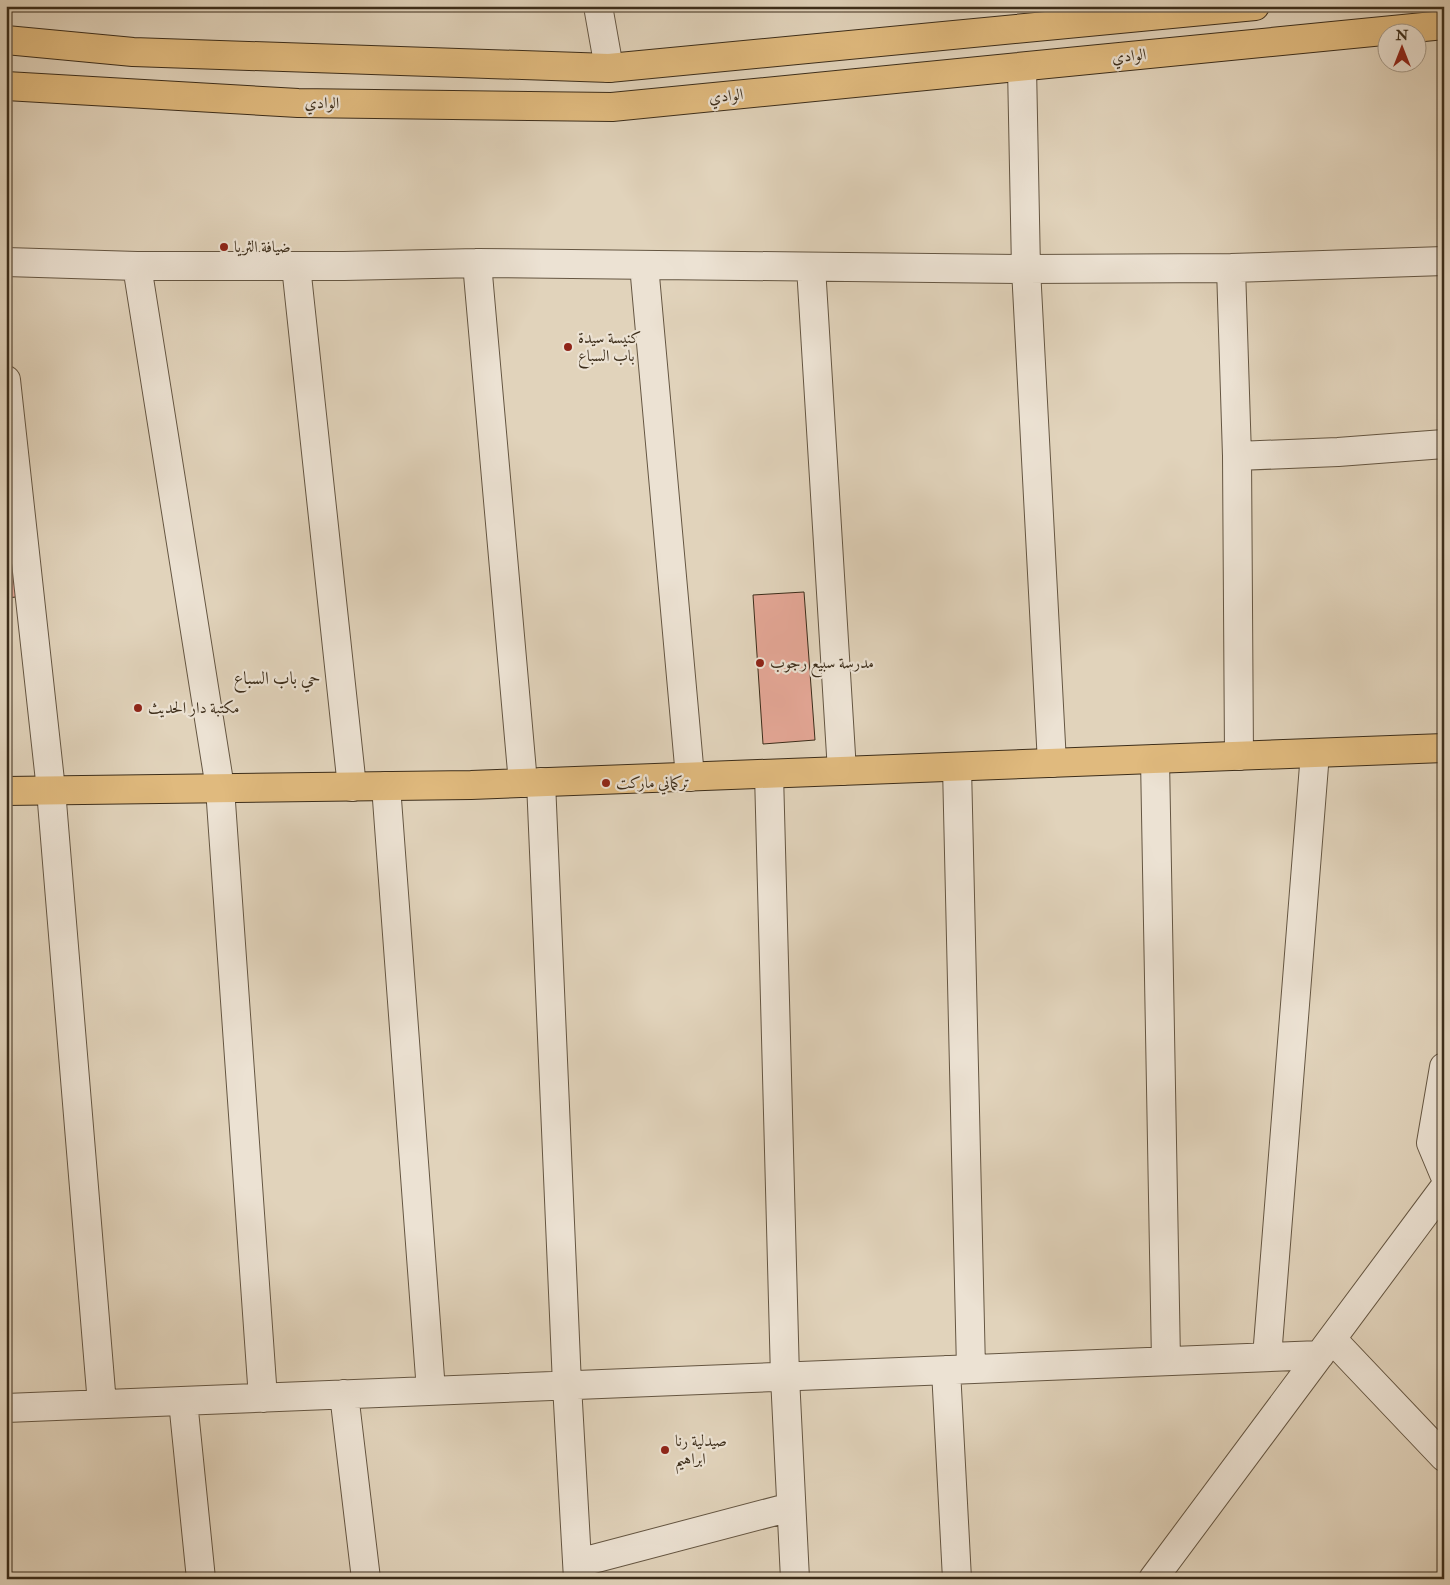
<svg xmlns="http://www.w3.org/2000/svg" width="1450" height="1585" font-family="'IM FELL Double Pica',Amiri,serif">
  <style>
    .building { fill: #e3a695; stroke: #3c2d1a }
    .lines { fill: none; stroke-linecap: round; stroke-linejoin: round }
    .minor-casing { stroke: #655642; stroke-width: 30 }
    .major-casing { stroke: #3c2d1a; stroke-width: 30 }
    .minor { stroke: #ece2d3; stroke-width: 28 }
    .major { stroke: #e0ba7e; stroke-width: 28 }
    .poi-dot { fill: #8f2418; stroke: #ece2d3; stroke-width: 2 }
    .labels { text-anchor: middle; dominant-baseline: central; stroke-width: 4.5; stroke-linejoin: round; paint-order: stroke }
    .street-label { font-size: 16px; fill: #3c2d1a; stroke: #ece2d3 }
    .poi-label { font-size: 16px; fill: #3c2d1a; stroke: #ece2d3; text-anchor: start }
    .neighbourhood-label { font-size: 18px; fill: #3c2d1a; stroke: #ece2d3 }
  </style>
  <rect width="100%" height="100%" fill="#e1d3bb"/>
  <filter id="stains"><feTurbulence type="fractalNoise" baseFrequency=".004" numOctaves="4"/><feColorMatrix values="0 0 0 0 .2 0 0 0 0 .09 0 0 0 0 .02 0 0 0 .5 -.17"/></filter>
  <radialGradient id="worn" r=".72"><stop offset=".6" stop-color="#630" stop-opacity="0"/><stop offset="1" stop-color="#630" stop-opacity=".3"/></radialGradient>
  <path class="building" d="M 6,518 L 16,597 L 6,598 Z
    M 804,592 L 815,740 L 763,744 L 753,595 Z"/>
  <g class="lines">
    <defs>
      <path id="minor" d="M 598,6 L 609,68
        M 1022,67 L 1026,269 L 1052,763
        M 6,262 L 137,266 L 344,266 L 477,263 L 1026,269 L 1231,268 L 1444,261
        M 477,263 L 523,783
        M 644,265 L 690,777
        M 137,266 L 220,788 L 263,1398
        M 296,266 L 352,787
        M 811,267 L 842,771
        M 1231,268 L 1237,456 L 1338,452 L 1444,444
        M 6,380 L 51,790 L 102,1404
        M 1237,456 L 1239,756
        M 1155,759 L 1166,1361
        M 957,767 L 971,1369
        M 769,774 L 785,1377 L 795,1579
        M 541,782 L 567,1385 L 578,1579
        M 386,786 L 431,1391
        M 1444,1067 L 1431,1143 L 1444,1174
        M 1332,1339 L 1444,1457
        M 1267,1357 L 1315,753
        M 946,1370 L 957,1579
        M 344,1394 L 366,1579
        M 183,1401 L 201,1579
        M 6,1408 L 1320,1355
        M 578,1563 L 791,1507
        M 1153,1579 L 1444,1188"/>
      <path id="major" d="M 6,40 L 133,52 L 609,68 L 1255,6
        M 6,86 L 298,103 L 612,107 L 1444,25
        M 6,791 L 471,785 L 1444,748"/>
    </defs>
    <use href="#minor" class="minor-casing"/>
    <use href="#major" class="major-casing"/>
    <use href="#minor" class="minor"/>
    <use href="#major" class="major"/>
  </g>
  <g class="poi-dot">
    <circle cx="224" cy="247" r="5"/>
    <circle cx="568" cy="347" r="5"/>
    <circle cx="760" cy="663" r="5"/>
    <circle cx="138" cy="708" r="5"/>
    <circle cx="606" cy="783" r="5"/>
    <circle cx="665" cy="1450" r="5"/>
  </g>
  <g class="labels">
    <g class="street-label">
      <text transform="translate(1129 56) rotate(-6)">الوادي</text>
      <text transform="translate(726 96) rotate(-6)">الوادي</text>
      <text transform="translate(322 103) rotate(1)">الوادي</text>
    </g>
    <g class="poi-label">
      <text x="234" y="247">ضيافة الثريا</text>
      <text x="578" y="338">كنيسة سيدة<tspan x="578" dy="18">باب السباع</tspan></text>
      <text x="770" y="663">مدرسة سبيع رجوب</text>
      <text x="148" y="708">مكتبة دار الحديث</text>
      <text x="616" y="783">تركماني ماركت</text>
      <text x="675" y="1441">صيدلية رنا<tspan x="675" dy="18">ابراهيم</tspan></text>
    </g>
    <g class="neighbourhood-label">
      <text x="277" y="678">حي باب السباع</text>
    </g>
  </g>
  <rect width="1450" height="1585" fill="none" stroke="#e1d3bb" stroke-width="25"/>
  <rect x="8" y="8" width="1435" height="1570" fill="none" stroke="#3c2d1a" stroke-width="2.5"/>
  <rect x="12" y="12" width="1425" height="1560" fill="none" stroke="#3c2d1a"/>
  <g transform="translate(1402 48)"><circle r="24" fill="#ece2d3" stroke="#a69a89"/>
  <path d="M0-4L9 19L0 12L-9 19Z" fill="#8f2418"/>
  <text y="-8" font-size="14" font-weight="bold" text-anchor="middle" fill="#3c2d1a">N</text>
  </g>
  <rect width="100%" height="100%" filter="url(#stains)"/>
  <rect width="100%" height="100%" fill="url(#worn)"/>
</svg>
